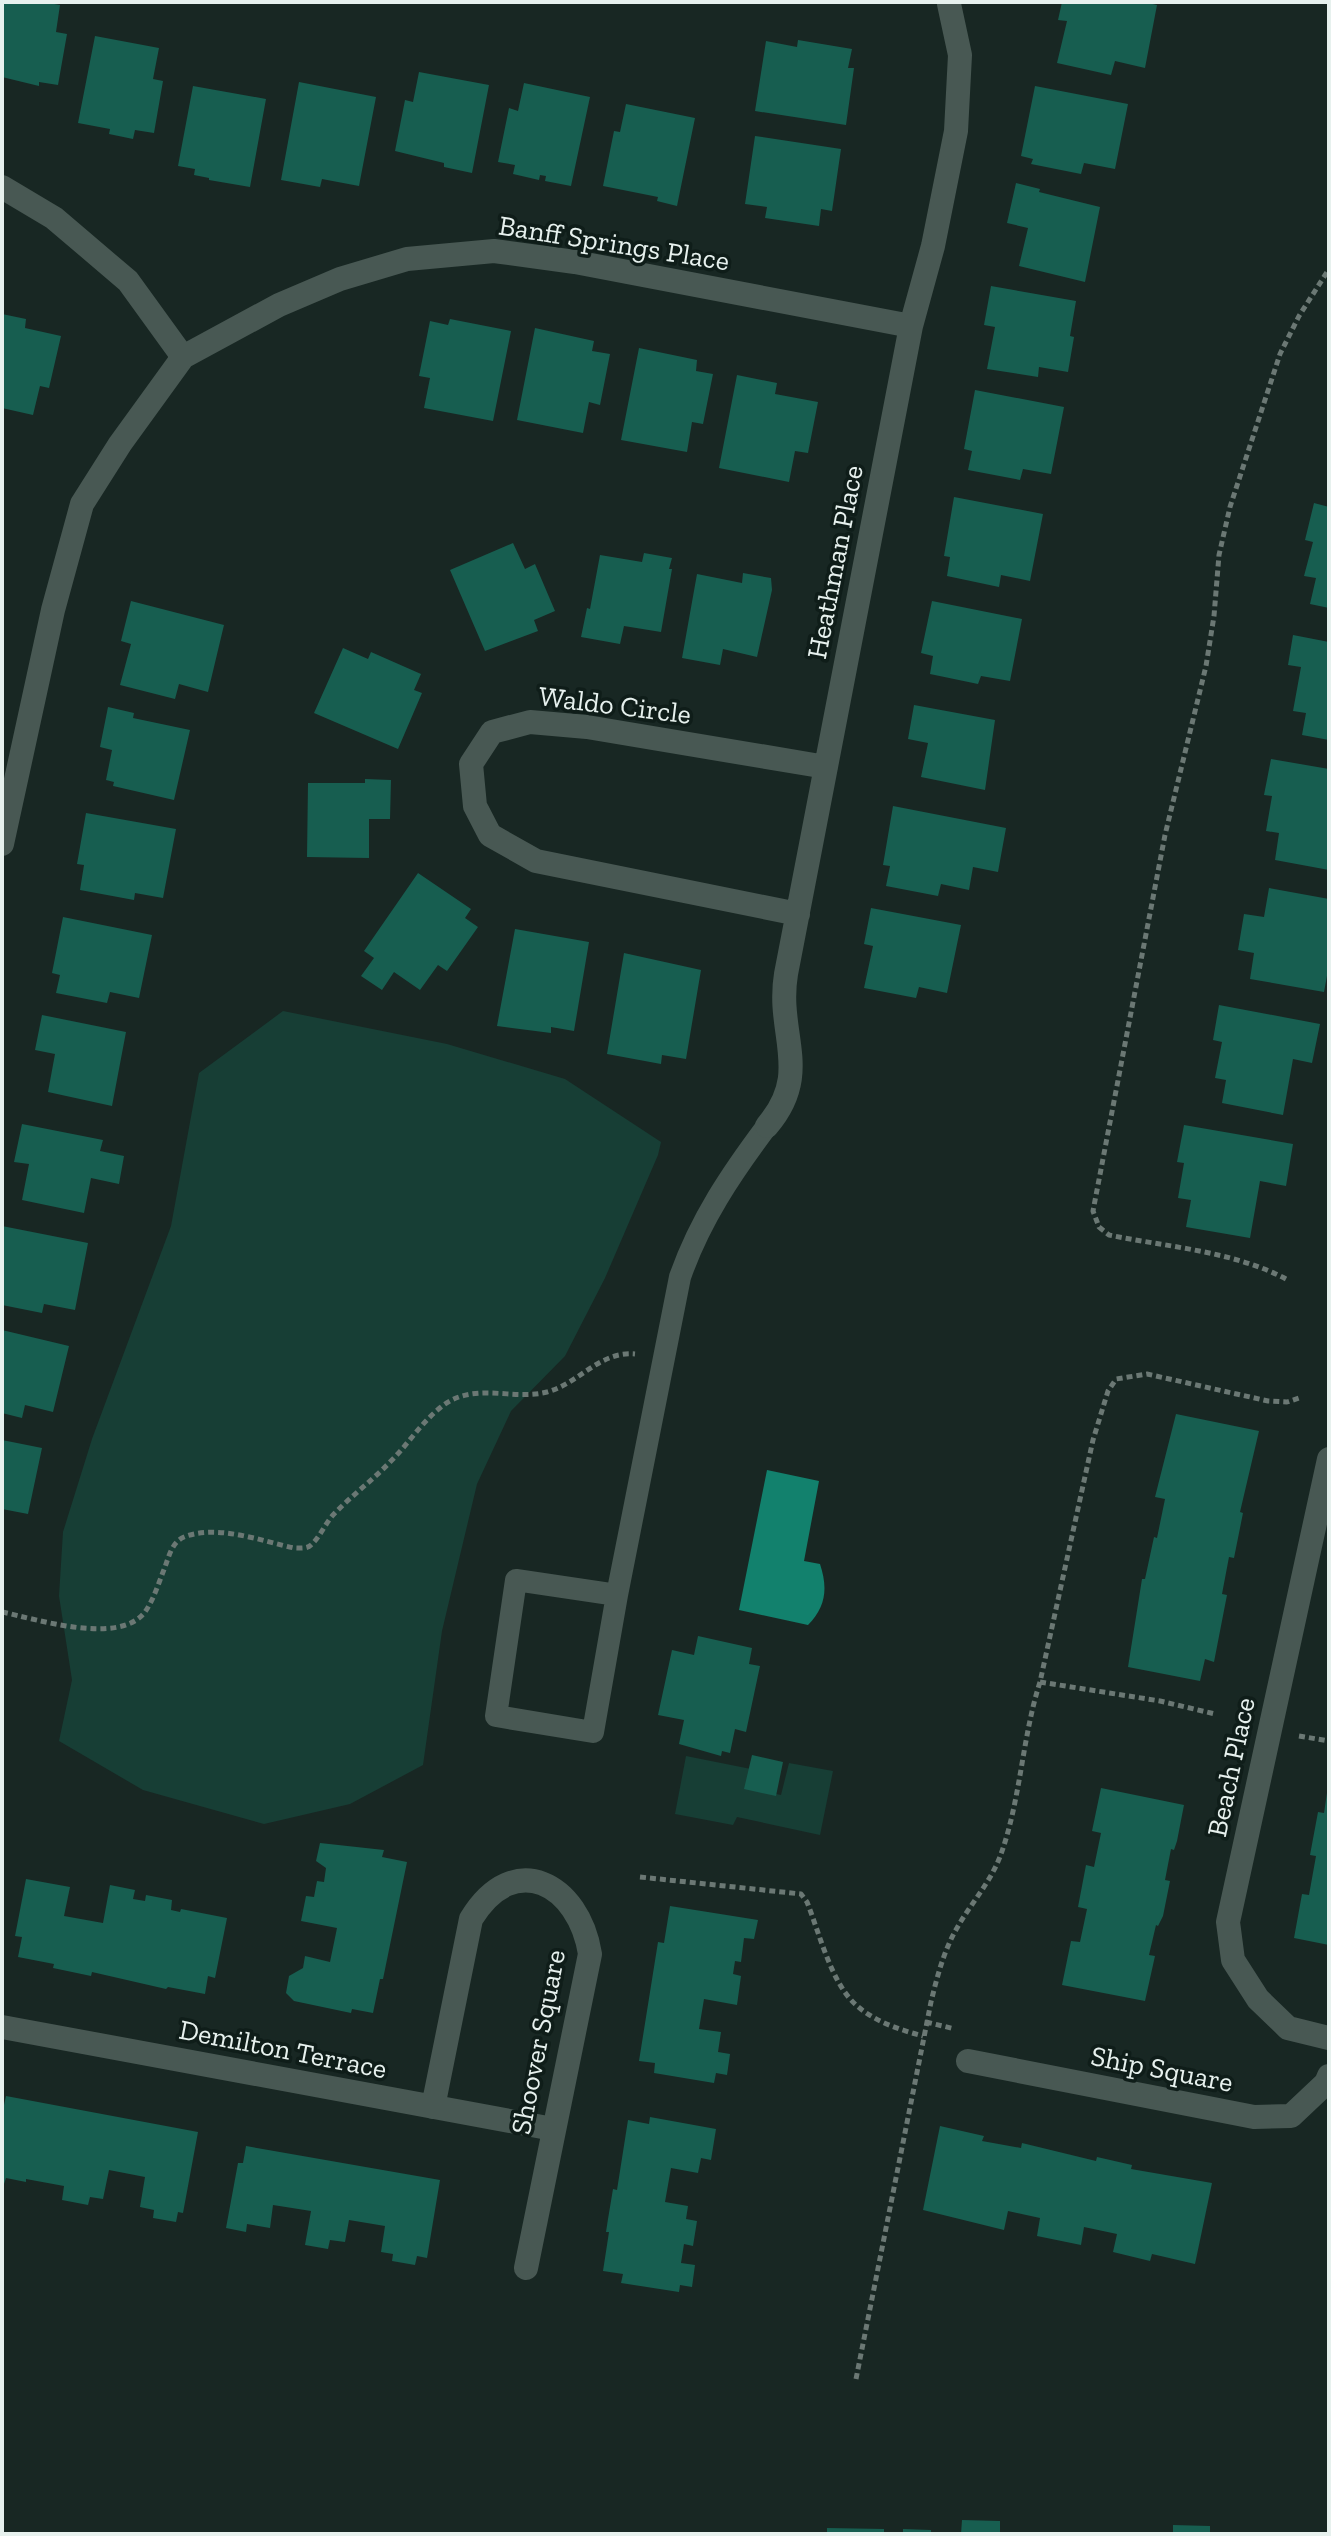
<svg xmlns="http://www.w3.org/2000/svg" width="1331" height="2536" font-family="'Zilla Slab',serif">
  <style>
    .green { fill: #173e35 }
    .water { fill: #12816d }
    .building { fill: #175e50 }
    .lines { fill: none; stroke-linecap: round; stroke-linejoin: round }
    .path { stroke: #6b7874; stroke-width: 5; stroke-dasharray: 6 4; stroke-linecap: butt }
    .service { stroke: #485853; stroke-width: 22 }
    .minor { stroke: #485853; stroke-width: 24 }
    .labels { text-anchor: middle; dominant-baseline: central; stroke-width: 7; stroke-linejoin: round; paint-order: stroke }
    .street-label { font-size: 28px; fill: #e7f1ee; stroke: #0f1d19 }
  </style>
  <rect width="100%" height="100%" fill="#182723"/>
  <path class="green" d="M 283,1011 L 447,1044 L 565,1079 L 661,1142 L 658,1155 L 605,1278 L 565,1356 L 511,1411 L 477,1484 L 442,1631 L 423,1765 L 350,1804 L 264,1824 L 143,1790 L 59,1741 L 72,1680 L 59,1596 L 63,1532 L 92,1439 L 171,1226 L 199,1073 Z
    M 686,1756 L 751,1769 L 747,1788 L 781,1795 L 789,1763 L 833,1771 L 820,1835 L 737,1817 L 733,1825 L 675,1814 Z"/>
  <path class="water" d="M 767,1470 L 819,1481 L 804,1561 L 820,1564 C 828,1588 826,1607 808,1625 L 739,1610 Z"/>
  <path class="building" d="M 2,2 L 43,2 L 60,5 L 56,32 L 67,34 L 58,85 L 39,82 L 39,86 L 2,77 Z
    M 1062,2 L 1144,2 L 1157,5 L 1145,68 L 1115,61 L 1111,75 L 1057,63 L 1067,21 L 1058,20 Z
    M 95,36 L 159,48 L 153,79 L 163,81 L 154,133 L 135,130 L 133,139 L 109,134 L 110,129 L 78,123 Z
    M 798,40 L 852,49 L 848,68 L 854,68 L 846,125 L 755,111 L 766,41 L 797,47 Z
    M 419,72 L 489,85 L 472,173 L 444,167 L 444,163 L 395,151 L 405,100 L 413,102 Z
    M 299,82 L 376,97 L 359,186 L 322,179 L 320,187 L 281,180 Z
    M 524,83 L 590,97 L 571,186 L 545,181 L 546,176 L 540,175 L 539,180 L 513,174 L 515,165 L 498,162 L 509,108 L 518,111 Z
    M 193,86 L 266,99 L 250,187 L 209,180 L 209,178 L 194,175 L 195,169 L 178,166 Z
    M 1035,86 L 1128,104 L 1115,169 L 1084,163 L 1081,174 L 1031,164 L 1033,159 L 1021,156 Z
    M 626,104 L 695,118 L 677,206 L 657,201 L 658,197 L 603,186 L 614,131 L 620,132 Z
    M 755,136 L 841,149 L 832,211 L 821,209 L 819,226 L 765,218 L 767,207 L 745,204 Z
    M 1016,183 L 1040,189 L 1039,192 L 1100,207 L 1085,282 L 1019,266 L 1028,228 L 1007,223 Z
    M 991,286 L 1076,301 L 1070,336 L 1074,337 L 1068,372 L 1039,367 L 1038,377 L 987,369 L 995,327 L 984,325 Z
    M 2,314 L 26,319 L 25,328 L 61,336 L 49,388 L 40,386 L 33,415 L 2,408 Z
    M 450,319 L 511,331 L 493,421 L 424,408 L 430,378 L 419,376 L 430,321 L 448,325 Z
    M 535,328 L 594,341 L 592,351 L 610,354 L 600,405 L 589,402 L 583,433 L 517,420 Z
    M 639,348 L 697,360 L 696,371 L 713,374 L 703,424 L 692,422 L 687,452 L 621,440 Z
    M 737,375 L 777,383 L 775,394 L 818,402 L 808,453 L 795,451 L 789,482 L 719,468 Z
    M 975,390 L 1064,407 L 1051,474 L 1023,469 L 1020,480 L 968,470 L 972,451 L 964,449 Z
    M 954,497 L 1043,514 L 1030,581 L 1001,575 L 999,587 L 947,576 L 950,557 L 944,556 Z
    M 1314,503 L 1329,507 L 1329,608 L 1310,604 L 1316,578 L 1304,576 L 1313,542 L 1305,540 Z
    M 513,543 L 525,569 L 535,564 L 555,611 L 534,620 L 538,631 L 485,651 L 450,570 Z
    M 644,553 L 672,558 L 669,569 L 672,569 L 661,632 L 624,626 L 620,644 L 581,637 L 587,608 L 590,609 L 600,555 L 642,562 Z
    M 743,573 L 771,578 L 772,590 L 757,657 L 723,649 L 720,665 L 682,658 L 697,574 L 742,583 Z
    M 131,601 L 224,625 L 208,692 L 179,684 L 175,699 L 120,685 L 131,644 L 121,641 Z
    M 932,601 L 1022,619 L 1010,681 L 981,676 L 978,684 L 930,674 L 933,656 L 921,653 Z
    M 1293,635 L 1329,642 L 1329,740 L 1302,735 L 1306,713 L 1293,711 L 1301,667 L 1288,665 Z
    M 343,648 L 368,659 L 371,652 L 421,674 L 414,690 L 422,693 L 398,749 L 314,713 Z
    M 914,705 L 995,720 L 985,790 L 921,777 L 928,743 L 908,739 Z
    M 108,707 L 134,713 L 133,718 L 190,730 L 174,800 L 113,786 L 114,782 L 106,780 L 112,750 L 100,747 Z
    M 1271,759 L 1329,769 L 1329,870 L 1275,860 L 1279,833 L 1266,831 L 1272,796 L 1264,795 Z
    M 365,779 L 391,780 L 390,819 L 369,819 L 369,858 L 307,857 L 308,783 L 365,783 Z
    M 893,806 L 1006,828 L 998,872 L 973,867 L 969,890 L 941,884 L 938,896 L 886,886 L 890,866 L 883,865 Z
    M 86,813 L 176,829 L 163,898 L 135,893 L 134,900 L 80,890 L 84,865 L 77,864 Z
    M 418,873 L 471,909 L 465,918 L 478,927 L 447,971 L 438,965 L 420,990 L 394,972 L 382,990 L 361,976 L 374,958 L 364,951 Z
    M 1269,888 L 1329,899 L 1329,965 L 1324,992 L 1250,979 L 1254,953 L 1238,950 L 1244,914 L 1264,917 Z
    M 871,908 L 961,925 L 947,993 L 919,987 L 916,998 L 864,988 L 873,946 L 864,944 Z
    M 63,917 L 152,935 L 139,998 L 110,992 L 107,1003 L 56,993 L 60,975 L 52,973 Z
    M 515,929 L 589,942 L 574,1031 L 551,1027 L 551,1033 L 497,1026 Z
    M 624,953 L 701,970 L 686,1059 L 662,1055 L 661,1064 L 607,1054 Z
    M 1219,1005 L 1320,1024 L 1312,1063 L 1293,1059 L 1283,1115 L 1222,1103 L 1226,1080 L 1215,1078 L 1222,1042 L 1213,1040 Z
    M 42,1015 L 126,1032 L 112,1106 L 48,1092 L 55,1054 L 35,1050 Z
    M 22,1124 L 103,1140 L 100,1151 L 124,1156 L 119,1184 L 91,1178 L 84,1213 L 22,1200 L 29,1164 L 14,1162 Z
    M 1184,1125 L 1293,1144 L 1286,1186 L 1260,1181 L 1250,1238 L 1186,1227 L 1191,1200 L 1178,1198 L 1184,1163 L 1177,1162 Z
    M 2,1226 L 88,1243 L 75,1310 L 44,1304 L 42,1313 L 2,1305 Z
    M 2,1330 L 69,1346 L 53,1412 L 25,1405 L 22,1418 L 2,1413 Z
    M 1176,1414 L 1259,1431 L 1240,1512 L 1243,1513 L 1234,1558 L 1229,1557 L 1222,1594 L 1227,1595 L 1214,1662 L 1205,1659 L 1200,1681 L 1128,1667 L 1142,1579 L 1145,1579 L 1154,1537 L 1157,1538 L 1165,1499 L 1155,1497 Z
    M 2,1440 L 42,1448 L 28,1514 L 2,1509 Z
    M 698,1636 L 752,1648 L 749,1664 L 760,1666 L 746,1732 L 735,1729 L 730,1753 L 722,1751 L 721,1756 L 679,1744 L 684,1720 L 658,1715 L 672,1650 L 694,1655 Z
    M 752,1755 L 783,1762 L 776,1796 L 744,1789 Z
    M 1101,1788 L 1184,1805 L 1177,1841 L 1174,1850 L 1171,1849 L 1165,1880 L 1170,1881 L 1163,1916 L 1158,1926 L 1156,1925 L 1149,1955 L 1155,1956 L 1145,2001 L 1062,1985 L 1071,1941 L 1080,1942 L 1087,1909 L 1078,1907 L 1086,1865 L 1094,1867 L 1101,1833 L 1092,1831 Z
    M 1327,1793 L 1329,1793 L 1329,1945 L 1294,1938 L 1302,1894 L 1309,1895 L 1316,1856 L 1310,1855 L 1318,1812 L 1324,1813 Z
    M 320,1843 L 384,1850 L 382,1857 L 407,1862 L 383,1979 L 380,1979 L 373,2013 L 352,2009 L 351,2013 L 294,2001 L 286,1993 L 289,1976 L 303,1968 L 305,1956 L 330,1962 L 337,1928 L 301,1921 L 306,1896 L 314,1897 L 317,1881 L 324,1882 L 326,1868 L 316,1861 Z
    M 26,1879 L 70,1887 L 64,1916 L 103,1923 L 110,1885 L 135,1890 L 133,1899 L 145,1901 L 146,1895 L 172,1900 L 171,1910 L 180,1912 L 181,1909 L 227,1918 L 215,1978 L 208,1976 L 205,1994 L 168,1987 L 166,1989 L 92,1972 L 91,1976 L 53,1968 L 54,1964 L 18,1957 L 22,1937 L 15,1936 Z
    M 670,1906 L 758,1920 L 754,1939 L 744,1938 L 741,1962 L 735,1961 L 733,1974 L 741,1976 L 737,2005 L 704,1999 L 699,2029 L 721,2032 L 718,2052 L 730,2054 L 727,2075 L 716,2073 L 714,2083 L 654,2073 L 655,2063 L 639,2061 L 658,1942 L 664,1943 Z
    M 6,2096 L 198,2132 L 183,2213 L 178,2212 L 176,2222 L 153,2218 L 154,2210 L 140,2207 L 145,2177 L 109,2170 L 103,2199 L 90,2197 L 88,2205 L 62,2200 L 64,2186 L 26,2179 L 26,2182 L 6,2178 L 2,2190 L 2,2114 Z
    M 650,2117 L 716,2129 L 711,2160 L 701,2158 L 698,2173 L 671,2168 L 665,2202 L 688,2206 L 686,2219 L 697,2221 L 693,2246 L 684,2244 L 681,2263 L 695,2265 L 692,2287 L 680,2285 L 679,2292 L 621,2283 L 623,2274 L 603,2271 L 609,2232 L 606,2232 L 608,2219 L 613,2189 L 617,2190 L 628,2120 L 649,2124 Z
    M 940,2126 L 984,2136 L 982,2141 L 1021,2148 L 1022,2143 L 1096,2161 L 1097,2157 L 1132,2165 L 1131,2169 L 1212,2183 L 1195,2264 L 1152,2254 L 1150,2261 L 1113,2252 L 1117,2234 L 1084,2227 L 1081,2245 L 1037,2236 L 1040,2218 L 1008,2211 L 1004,2230 L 923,2210 Z
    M 246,2146 L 440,2180 L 427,2258 L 417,2256 L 415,2265 L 392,2261 L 393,2254 L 381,2252 L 385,2226 L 349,2220 L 345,2242 L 330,2240 L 328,2249 L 305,2245 L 311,2211 L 273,2205 L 270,2228 L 247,2224 L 246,2232 L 226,2228 L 238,2163 L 243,2163 Z
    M 962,2520 L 1000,2521 L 1000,2534 L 961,2534 Z
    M 1173,2525 L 1210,2526 L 1210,2534 L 1173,2534 Z
    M 827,2528 L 884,2529 L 884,2534 L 827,2534 Z
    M 903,2529 L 931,2530 L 931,2534 L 903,2534 Z"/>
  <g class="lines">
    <path class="path" d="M 1286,1279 C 1233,1251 1167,1247 1109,1235 L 1099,1227 L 1093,1211 L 1165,835 L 1206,666 L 1214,616 L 1219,555 L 1230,507 L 1280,354 L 1299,316 L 1329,269
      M 2,1612 C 36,1619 119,1646 145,1612 C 154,1599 159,1582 165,1567 C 169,1556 172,1542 184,1537 C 217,1524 262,1541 294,1548 C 300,1548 307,1549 311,1545 C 320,1537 325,1524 333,1515 C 351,1496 373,1480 391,1461 C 409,1443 421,1423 441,1407 C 473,1381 512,1401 547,1392 C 580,1383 599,1351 635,1354
      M 1040,1682 L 1160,1701 L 1215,1714
      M 1299,1736 L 1329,1741
      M 640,1877 L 801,1894 L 807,1902 C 819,1932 831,1982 855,2004 C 873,2021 900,2030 923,2036
      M 926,2022 L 955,2029
      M 856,2379 L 931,2002 C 937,1977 944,1950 957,1928 C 971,1903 991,1882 1001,1854 C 1021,1798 1022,1738 1040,1682 L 1093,1440 L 1108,1391 L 1116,1379 L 1147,1374 L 1268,1401 L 1287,1402 L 1302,1397"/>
    <path class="service" d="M 617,1595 L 516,1580 L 496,1716 L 593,1732 L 617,1595 L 680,1277 C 700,1220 731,1174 767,1126"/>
    <path class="minor" d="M 2,187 L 54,218 L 128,281 L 183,357
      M 2,844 L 53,610 L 82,504 L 120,444 L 183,357 L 279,305 L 340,279 L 407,259 L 494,251 L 575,262 L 911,326
      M 798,914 L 536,861 L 490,835 L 475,806 L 471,764 L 492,732 L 530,722 L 587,727 L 826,767
      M 767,1126 C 813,1072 776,1035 786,974 L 911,326 L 933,246 L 956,131 L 960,55 L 949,4
      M 1329,1459 L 1228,1922 L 1233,1960 L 1258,1999 L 1288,2028 L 1329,2038
      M 2,2027 L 553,2129
      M 968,2061 L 1254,2117 L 1291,2116 L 1326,2083 L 1329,2076
      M 433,2107 L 471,1919 C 514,1848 579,1884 590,1954 L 526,2268"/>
  </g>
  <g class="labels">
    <g class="street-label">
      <text transform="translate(614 243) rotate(9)">Banff Springs Place</text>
      <text transform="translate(835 562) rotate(-79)">Heathman Place</text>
      <text transform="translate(615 705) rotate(7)">Waldo Circle</text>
      <text transform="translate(1231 1767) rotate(-78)">Beach Place</text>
      <text transform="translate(538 2042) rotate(-79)">Shoover Square</text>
      <text transform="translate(283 2049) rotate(11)">Demilton Terrace</text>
      <text transform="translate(1162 2069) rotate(11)">Ship Square</text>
    </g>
  </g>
  <rect width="1331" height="2536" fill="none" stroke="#e7f1ee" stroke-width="8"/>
</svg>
